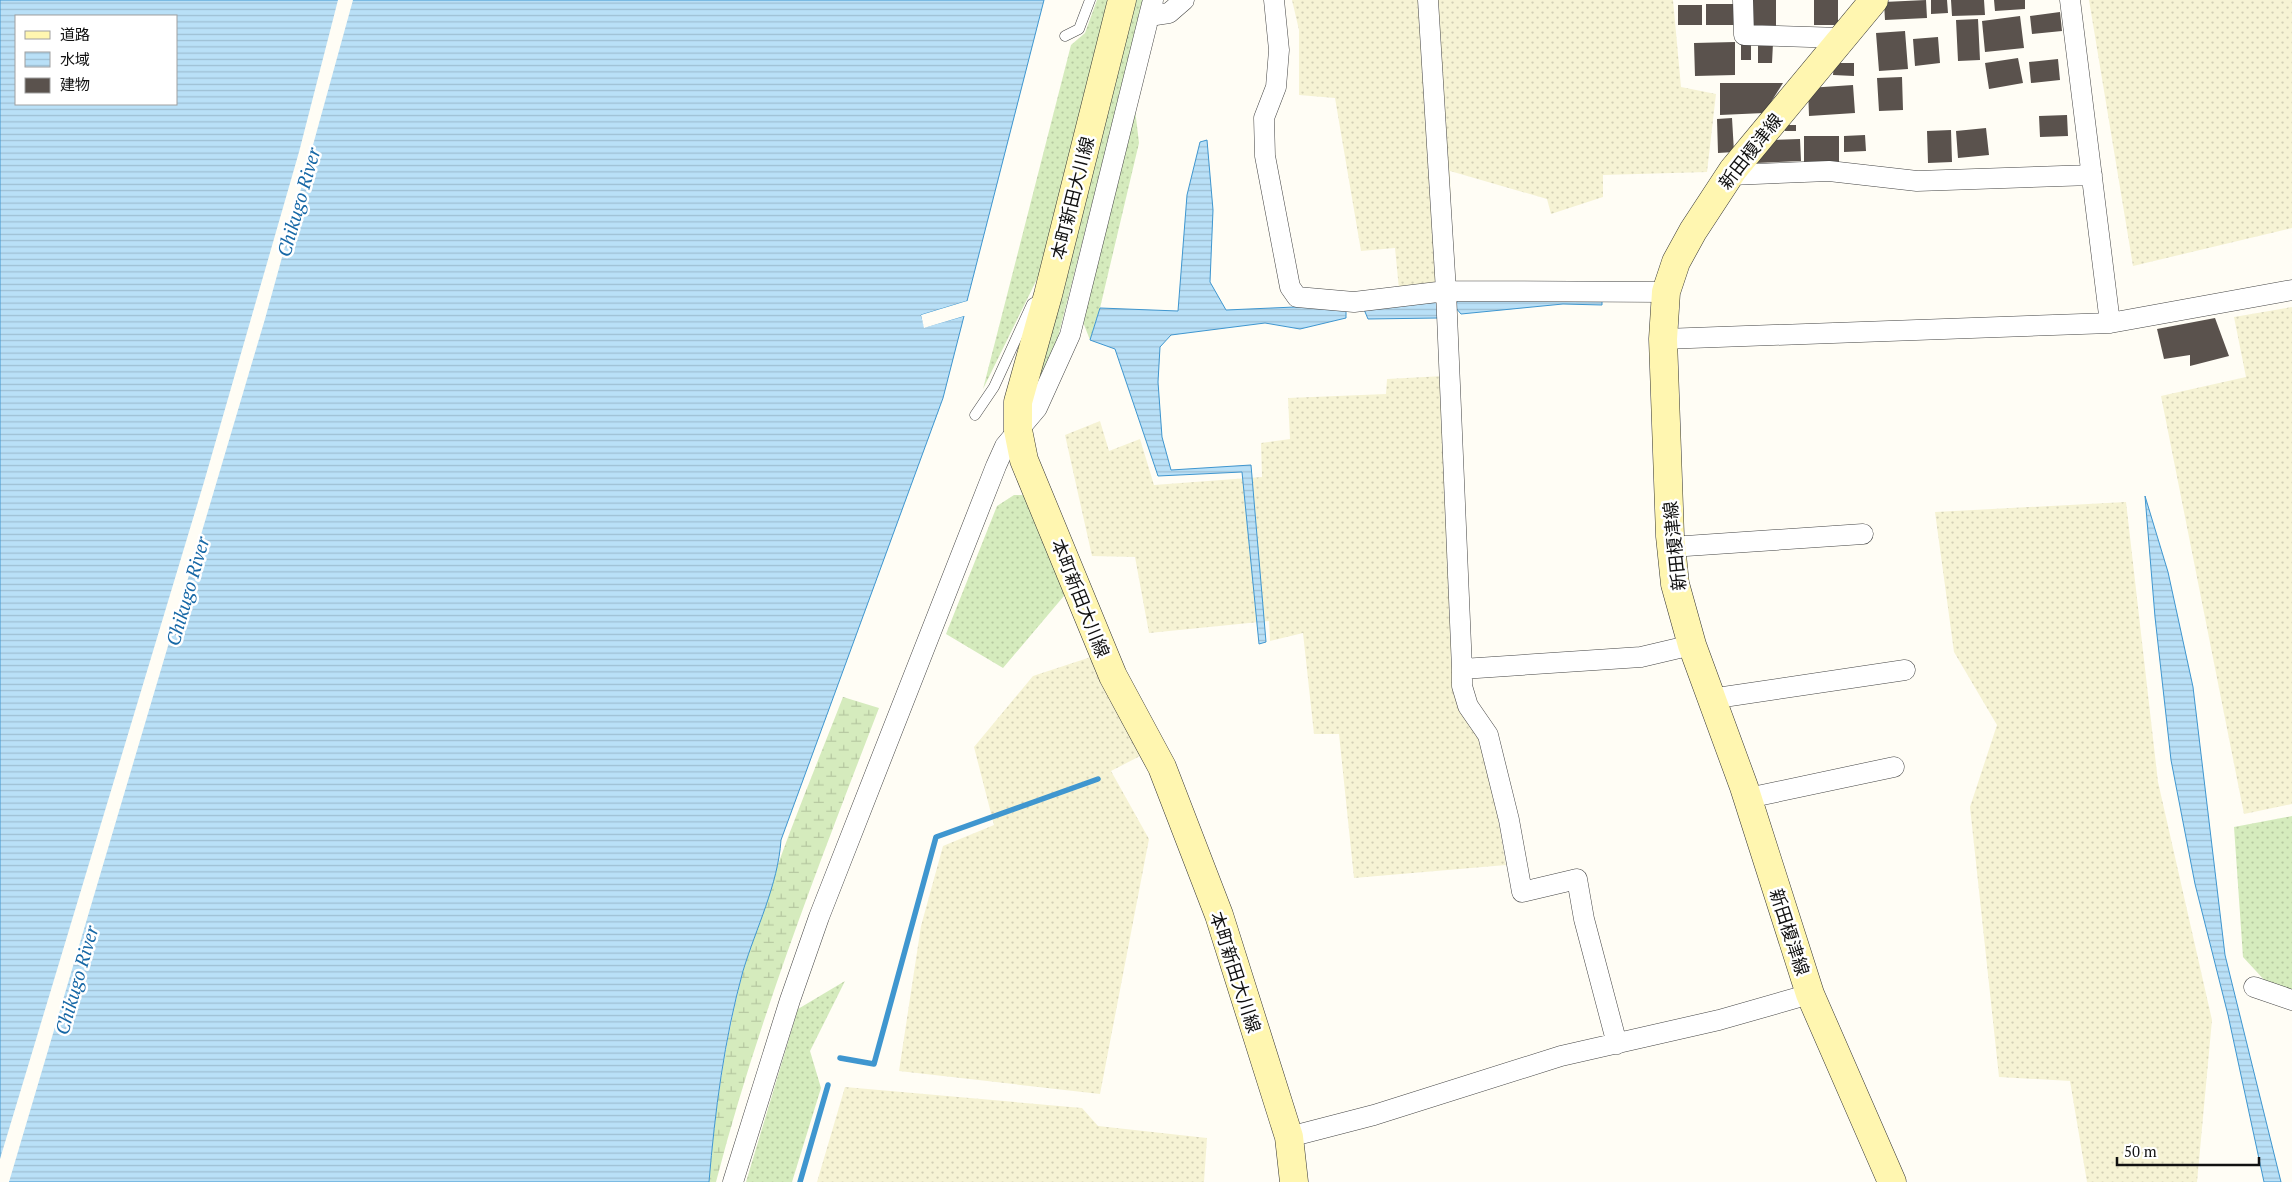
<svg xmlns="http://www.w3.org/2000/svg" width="2292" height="1182" font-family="'PT Serif','Noto Sans JP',serif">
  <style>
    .farmland { fill: url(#farmland-dots) }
    .grass { fill: url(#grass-dots) }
    .wetland { fill: url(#wetland-marsh) }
    .water { fill: url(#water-rules); stroke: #3f96cf; fill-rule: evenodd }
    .pier { fill: #fffdf5 }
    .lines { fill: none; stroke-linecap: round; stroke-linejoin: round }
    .stream { stroke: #3f96cf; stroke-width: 5.5 }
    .building { fill: #5a524d }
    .service-casing { stroke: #444; stroke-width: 11 }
    .minor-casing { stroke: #444; stroke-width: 21 }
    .secondary-casing { stroke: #333; stroke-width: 29 }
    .service { stroke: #fff; stroke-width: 10 }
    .minor { stroke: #fff; stroke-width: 20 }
    .secondary { stroke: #fff6b0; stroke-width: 28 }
    .labels { text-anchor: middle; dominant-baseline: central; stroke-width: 5; stroke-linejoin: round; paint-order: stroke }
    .street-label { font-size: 18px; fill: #111; stroke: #fff }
    .water-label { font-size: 19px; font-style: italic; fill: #1768a6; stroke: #fff }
  </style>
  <defs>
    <pattern id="farmland-dots" width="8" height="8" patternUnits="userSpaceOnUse" patternTransform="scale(1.25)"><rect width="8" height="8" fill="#f6f3d4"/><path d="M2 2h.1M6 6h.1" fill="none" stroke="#d2cfb5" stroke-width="1.8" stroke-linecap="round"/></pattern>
    <pattern id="grass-dots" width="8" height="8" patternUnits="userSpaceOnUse" patternTransform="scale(1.25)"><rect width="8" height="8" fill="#d5ebbd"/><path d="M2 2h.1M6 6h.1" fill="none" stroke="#b6c8a1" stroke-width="1.8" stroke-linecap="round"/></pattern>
    <pattern id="wetland-marsh" width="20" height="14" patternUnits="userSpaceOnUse" patternTransform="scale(1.25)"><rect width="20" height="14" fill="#d5ebbd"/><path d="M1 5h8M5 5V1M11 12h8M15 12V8" fill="none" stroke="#b6c8a1"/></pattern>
    <pattern id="water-rules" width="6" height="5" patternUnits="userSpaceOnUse" patternTransform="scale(1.25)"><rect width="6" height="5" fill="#b9e0f7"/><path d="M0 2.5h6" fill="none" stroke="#9ebfd3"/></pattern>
  </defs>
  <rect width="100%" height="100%" fill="#fffdf5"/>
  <path class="farmland" d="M 1292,0 L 1673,0 L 1681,87 L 1716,94 L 1707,172 L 1603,175 L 1603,197 L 1551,214 L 1547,199 L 1450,171 L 1452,286 L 1399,289 L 1395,248 L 1361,251 L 1335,98 L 1299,95 L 1299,30 Z
    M 2089,0 L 2292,0 L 2292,228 L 2133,266 Z
    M 2292,307 L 2292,804 L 2244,814 L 2161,396 L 2246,377 L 2234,317 Z
    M 1444,376 L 1461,709 L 1485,742 L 1506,865 L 1354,878 L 1339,734 L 1314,734 L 1303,633 L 1270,641 L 1269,621 L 1149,633 L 1135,557 L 1092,556 L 1065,435 L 1100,421 L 1109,451 L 1140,439 L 1154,485 L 1262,477 L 1261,443 L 1290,439 L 1288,398 L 1386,394 L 1387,379 Z
    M 2126,502 L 2158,782 L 2212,1020 L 2197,1182 L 2087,1182 L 2070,1081 L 1999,1077 L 1970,807 L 1997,725 L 1954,652 L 1935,512 Z
    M 1094,656 L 1144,754 L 1111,771 L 1149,839 L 1100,1094 L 899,1071 L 921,926 L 943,846 L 994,825 L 974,747 L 1033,676 Z
    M 845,1087 L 1082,1108 L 1098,1126 L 1207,1138 L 1204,1182 L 817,1182 Z"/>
  <path class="grass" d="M 1097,0 L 1108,0 L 1040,273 L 983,389 L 1071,45 L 1085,33 Z
    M 1130,0 L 1144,0 L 1058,337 L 1029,404 Z
    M 1134,101 L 1139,143 L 1100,308 L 1090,340 L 1081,317 Z
    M 1014,495 L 1025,495 L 1069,590 L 1003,668 L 946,634 L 997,506 Z
    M 2292,816 L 2292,990 L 2268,984 L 2243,957 L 2234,827 Z
    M 845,981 L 810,1051 L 821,1088 L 792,1182 L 746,1182 L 798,1009 Z"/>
  <path class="wetland" d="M 843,697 L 879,708 C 819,864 758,1020 716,1182 L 709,1182 C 715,1111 725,1041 743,972 C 769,878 808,787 843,697 Z"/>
  <path class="water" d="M 0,0 L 1044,0 L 967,301 L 921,315 L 925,327 L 964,316 L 943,398 L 781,840 C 778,885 756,928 743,971 C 724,1040 715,1111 709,1182 L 0,1182 ZM 16,16 L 176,16 L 176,104 L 16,104 Z
    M 1207,140 L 1213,210 L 1210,282 L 1226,310 L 1318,306 L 1346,311 L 1346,318 L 1300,329 L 1265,323 L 1171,335 L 1160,347 L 1158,382 L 1162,437 L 1171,470 L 1251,465 L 1266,642 L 1259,644 L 1242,472 L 1158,476 L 1115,349 L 1090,340 L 1100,308 L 1178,311 L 1187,195 L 1200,142 Z
    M 1602,291 L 1602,305 L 1563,304 L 1461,314 L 1455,307 L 1460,295 Z
    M 1439,298 L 1438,318 L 1368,319 L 1363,307 Z
    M 2145,496 L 2168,572 L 2193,687 L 2225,955 L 2281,1182 L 2264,1182 L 2228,1015 L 2195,884 L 2171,760 L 2155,617 Z"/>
  <path class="pier" d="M 338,0 L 353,0 L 265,319 L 9,1182 L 0,1182 L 0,1159 L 204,482 L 299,152 Z
    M 967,301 L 966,304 L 924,317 L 926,324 L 964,313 L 964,316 L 924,328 L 921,315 Z"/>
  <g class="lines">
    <path class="stream" d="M 840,1058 L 874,1064 L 936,837 L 1098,779
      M 800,1182 L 828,1085"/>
  </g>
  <path class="building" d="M 1748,0 L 1776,0 L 1776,26 L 1748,26 Z
    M 1814,0 L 1838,0 L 1838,25 L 1814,25 Z
    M 1926,0 L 1927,18 L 1885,20 L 1884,2 Z
    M 1931,0 L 1947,0 L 1948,13 L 1931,14 Z
    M 1951,0 L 1984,0 L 1985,15 L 1952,16 Z
    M 1994,0 L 2025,0 L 2025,9 L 1995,11 Z
    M 1706,4 L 1737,4 L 1737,25 L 1706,25 Z
    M 1678,5 L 1702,5 L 1702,25 L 1678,25 Z
    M 2060,12 L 2062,31 L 2032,34 L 2030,16 Z
    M 2020,16 L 2024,48 L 1985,52 L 1982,21 Z
    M 1978,19 L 1980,60 L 1958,61 L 1956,20 Z
    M 1905,31 L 1908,69 L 1879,71 L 1876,33 Z
    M 1938,37 L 1940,63 L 1915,66 L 1913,39 Z
    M 1735,42 L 1735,75 L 1695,76 L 1694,43 Z
    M 1741,42 L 1751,42 L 1751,60 L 1741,60 Z
    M 1758,42 L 1773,43 L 1772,63 L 1758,63 Z
    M 2018,58 L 2023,83 L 1989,89 L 1985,63 Z
    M 2058,59 L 2060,80 L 2031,83 L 2029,62 Z
    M 1834,63 L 1854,63 L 1854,76 L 1833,75 Z
    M 1902,77 L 1903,110 L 1879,111 L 1877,78 Z
    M 1720,83 L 1783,83 L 1764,113 L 1720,115 Z
    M 1853,85 L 1855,113 L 1809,116 L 1808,88 Z
    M 2067,115 L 2068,136 L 2040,137 L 2039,116 Z
    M 1732,118 L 1734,152 L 1718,153 L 1717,119 Z
    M 1785,125 L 1796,125 L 1796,131 L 1785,131 Z
    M 1986,128 L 1989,155 L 1958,158 L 1956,131 Z
    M 1951,130 L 1952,162 L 1928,163 L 1927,131 Z
    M 1865,135 L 1866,151 L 1844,152 L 1844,136 Z
    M 1804,136 L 1839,136 L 1839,162 L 1804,162 Z
    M 1800,139 L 1801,161 L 1756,163 L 1773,140 Z
    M 2215,318 L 2229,356 L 2190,366 L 2190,355 L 2164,359 L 2157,329 Z"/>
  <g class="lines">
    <defs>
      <path id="service" d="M 1065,36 L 1079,29 L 1090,0
        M 975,415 L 994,387 L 1032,304 L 1040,299"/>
      <path id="minor" d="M 1153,0 L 1149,16 L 1169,13 L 1184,0
        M 1274,0 L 1279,50 L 1276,87 L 1264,118 L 1265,156 L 1290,287 L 1297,297 L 1354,302 L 1446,291 L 1666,292
        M 1428,0 L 1446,291 L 1462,669 L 1641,657 L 1692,645
        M 1743,0 L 1744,35 L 1841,38
        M 2070,0 L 2110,323
        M 1730,175 L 1829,171 L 1917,181 L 2092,175
        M 1663,339 L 2110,323 L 2292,290
        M 1671,547 L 1863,534
        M 1462,669 L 1462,686 L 1468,706 L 1488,735 L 1509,820 L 1522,892 L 1577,879 L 1584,919 L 1617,1044
        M 1710,699 L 1905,670
        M 1748,798 L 1894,767
        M 2254,987 L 2292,1000
        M 1289,1137 L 1374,1115 L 1561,1056 L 1719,1020 L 1810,994
        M 733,1182 L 790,1000 L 819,917 L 996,466 L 1005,446 L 1037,408 L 1070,335 L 1149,16"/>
      <path id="secondary" d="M 1122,0 L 1048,295 L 1018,402 L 1018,430 L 1024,460 L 1113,676 L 1162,767 L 1219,915 L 1289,1137 L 1294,1182
        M 1874,0 L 1733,170 L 1693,231 L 1676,262 L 1666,292 L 1663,339 L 1670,536 L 1675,584 L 1692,645 L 1744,787 L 1810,994 L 1892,1182"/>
    </defs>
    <use href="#service" class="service-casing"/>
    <use href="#minor" class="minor-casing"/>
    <use href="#secondary" class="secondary-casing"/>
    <use href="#service" class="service"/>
    <use href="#minor" class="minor"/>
    <use href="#secondary" class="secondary"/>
  </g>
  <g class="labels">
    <g class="street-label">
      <text transform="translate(1750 151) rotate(-52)">新田榎津線</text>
      <text transform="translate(1072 198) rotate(-76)">本町新田大川線</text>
      <text transform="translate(1674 546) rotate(-96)">新田榎津線</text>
      <text transform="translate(1081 598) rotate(68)">本町新田大川線</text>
      <text transform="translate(1790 932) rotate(72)">新田榎津線</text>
      <text transform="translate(1236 972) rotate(72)">本町新田大川線</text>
    </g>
    <g class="water-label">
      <text transform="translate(298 202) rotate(-74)">Chikugo River</text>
      <text transform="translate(187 591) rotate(-74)">Chikugo River</text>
      <text transform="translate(76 980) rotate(-74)">Chikugo River</text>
    </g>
  </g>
  <rect x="15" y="15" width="162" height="90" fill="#ffffff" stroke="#a0a0a0"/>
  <rect x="25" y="31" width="25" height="8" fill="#fff6b0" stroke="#a0a0a0"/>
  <text x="60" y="40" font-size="15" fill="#111111">道路</text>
  <rect x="25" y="52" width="25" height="15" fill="url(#water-rules)" stroke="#a0a0a0"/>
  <text x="60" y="65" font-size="15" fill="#111111">水域</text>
  <rect x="25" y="78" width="25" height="15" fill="#5a524d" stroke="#a0a0a0"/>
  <text x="60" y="90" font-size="15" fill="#111111">建物</text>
  <path d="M2117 1157v8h142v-8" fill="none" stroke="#111111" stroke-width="2.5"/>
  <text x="2124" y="1157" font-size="15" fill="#111111" stroke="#ffffff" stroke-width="4" paint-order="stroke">50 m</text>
</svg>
